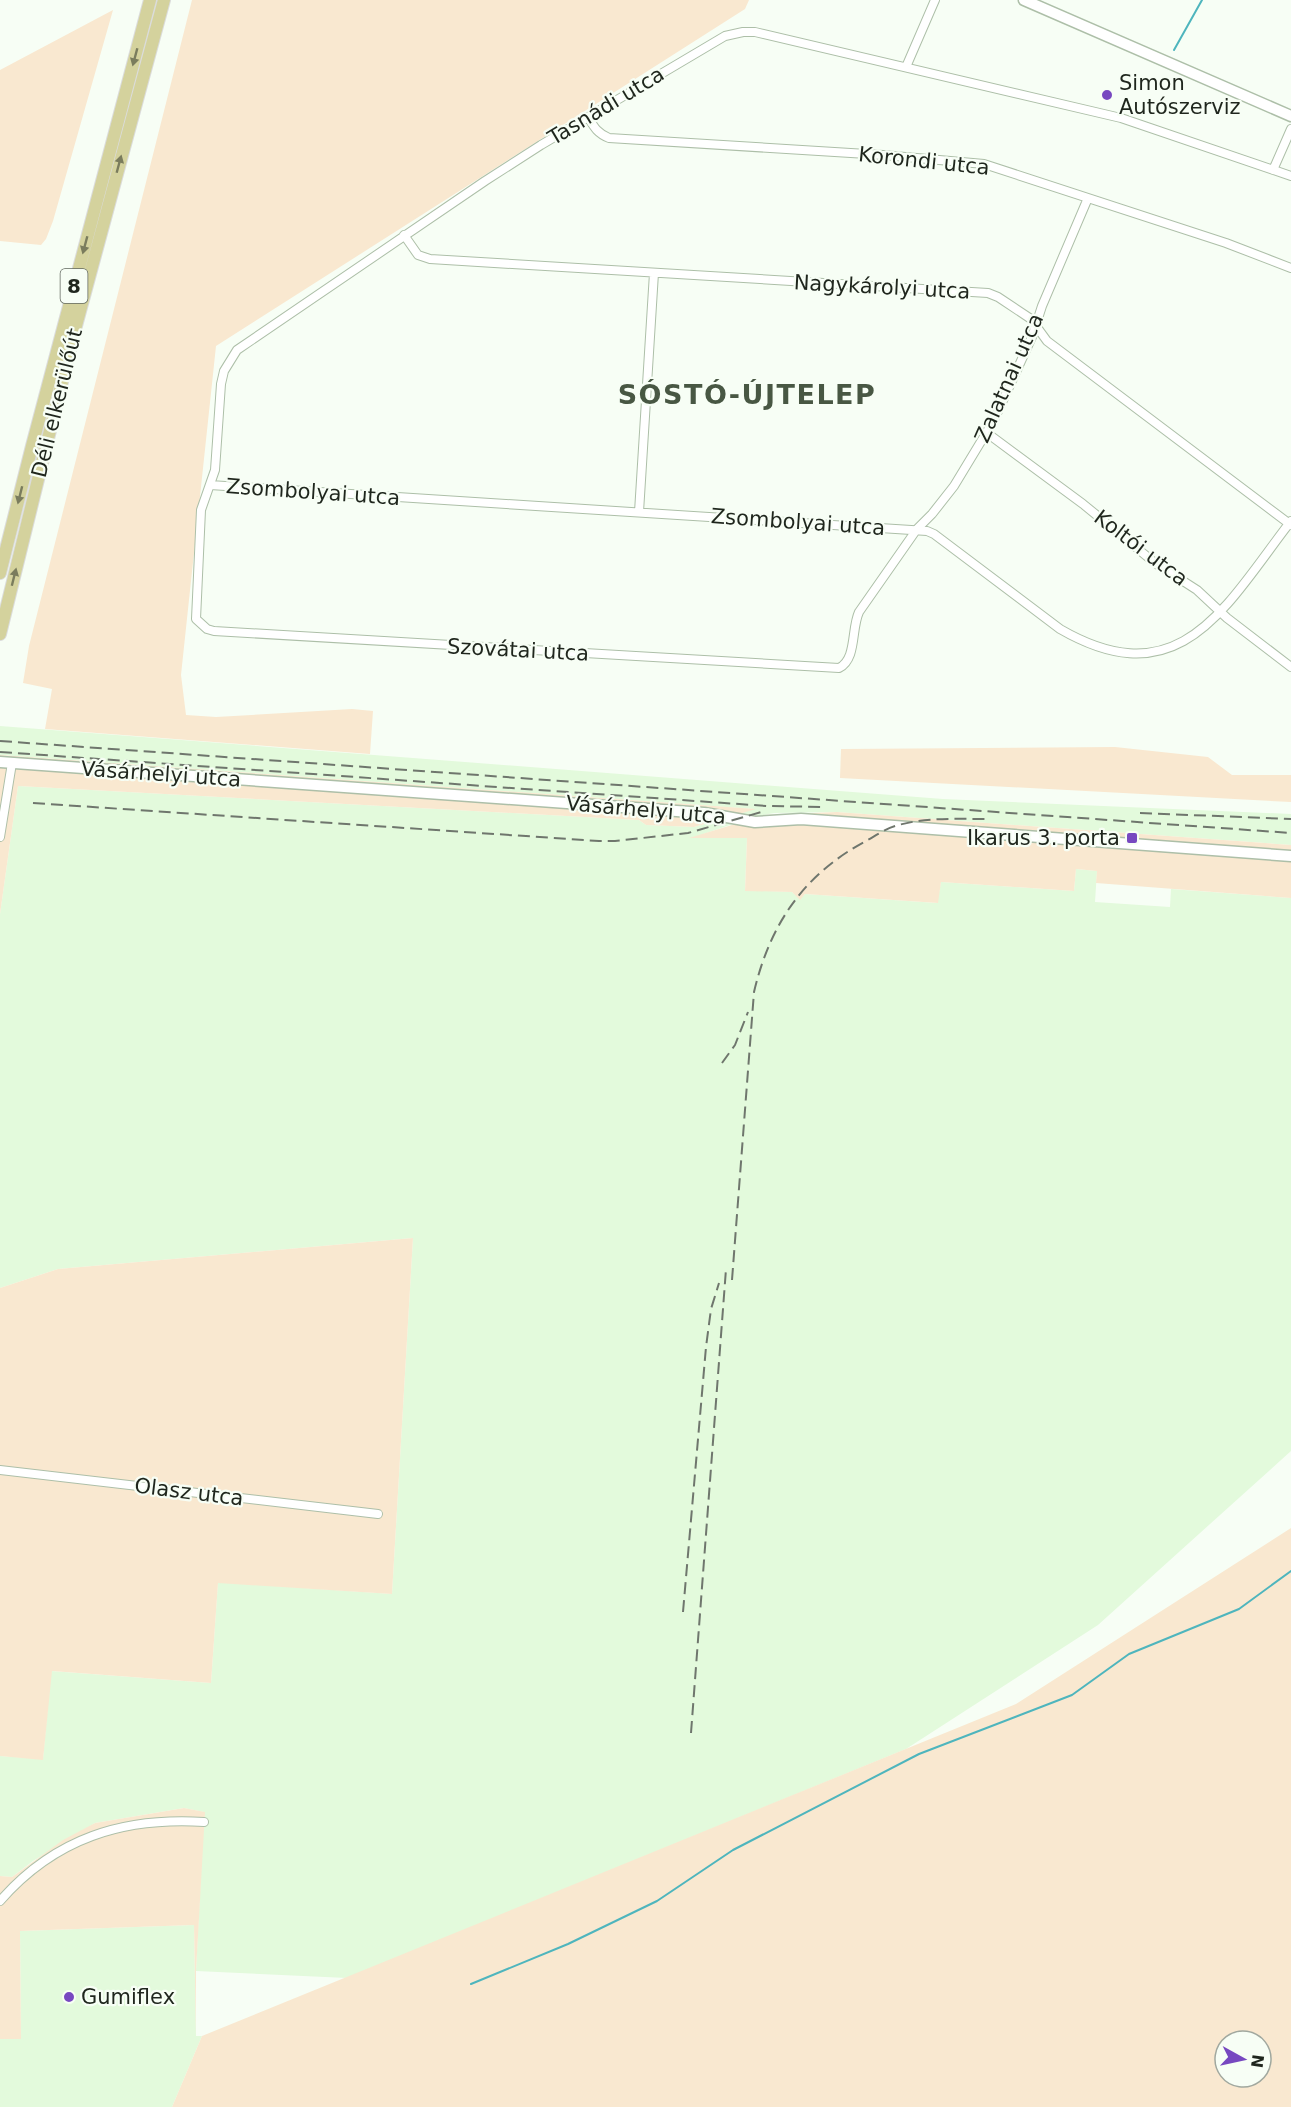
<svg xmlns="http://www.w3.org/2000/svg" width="1291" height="2107" font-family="'DejaVu Sans',sans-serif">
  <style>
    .built { fill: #e3fadc }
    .green { fill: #f9e8d0; fill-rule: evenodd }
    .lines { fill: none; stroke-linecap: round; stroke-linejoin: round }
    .stream { stroke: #4eb5bd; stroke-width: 2 }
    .minor-casing { stroke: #adbfa8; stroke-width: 10 }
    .tertiary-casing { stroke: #adbfa8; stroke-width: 13 }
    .secondary-casing { stroke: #adbfa8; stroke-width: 13 }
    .primary-casing { stroke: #dbdcdb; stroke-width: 14 }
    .minor { stroke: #fff; stroke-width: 8 }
    .tertiary { stroke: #fff; stroke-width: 10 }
    .secondary { stroke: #fff; stroke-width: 10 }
    .primary { stroke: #d4d29d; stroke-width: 12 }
    .rail { stroke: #6f766d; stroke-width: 2; stroke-dasharray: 12 6; stroke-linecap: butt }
    .oneway { fill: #7a7c5d }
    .poi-dot { fill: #7748c0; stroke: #f7fef5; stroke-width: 2 }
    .labels { text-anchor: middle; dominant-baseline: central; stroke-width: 4.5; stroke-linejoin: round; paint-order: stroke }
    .shield { fill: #f7fef5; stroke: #60675e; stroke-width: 1.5 }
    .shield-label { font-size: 20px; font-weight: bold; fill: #1f261d }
    .poi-label { font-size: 21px; fill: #1f261d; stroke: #f7fef5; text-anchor: start }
    .street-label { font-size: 21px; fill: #1f261d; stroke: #f7fef5 }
    .district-label { font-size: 27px; font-weight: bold; letter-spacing: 1.5px; fill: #485743; stroke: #f7fef5 }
  </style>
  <rect width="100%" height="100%" fill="#f7fef5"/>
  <path class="built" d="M 0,726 L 943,799 L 1291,814 L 1291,845 L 837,812 L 774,813 L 753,817 L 692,838 L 747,838 L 745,890 L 792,892 L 800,899 L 805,894 L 937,903 L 941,882 L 1074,891 L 1076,869 L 1097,871 L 1095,902 L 1170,907 L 1171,889 L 1291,898 L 1291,1451 L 1098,1625 L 906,1749 L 347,1978 L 196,1971 L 204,1812 L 184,1808 L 95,1823 L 33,1861 L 12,1877 L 0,1876 L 0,1756 L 43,1759 L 51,1671 L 211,1683 L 218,1582 L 392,1594 L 413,1238 L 58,1269 L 0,1288 L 0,914 L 18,786 L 639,820 L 646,825 L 694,827 L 754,809 L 0,755 Z
    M 194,1925 L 196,2036 L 202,2036 L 172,2107 L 0,2107 L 0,2039 L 21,2038 L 20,1931 Z"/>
  <path class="green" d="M 192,0 L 749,0 L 745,9 L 216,346 L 181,675 L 186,715 L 216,717 L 352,709 L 373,711 L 370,754 L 45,729 L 52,689 L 23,683 L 29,646 Z
    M 113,10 L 53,221 L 46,239 L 41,245 L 0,241 L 0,70 Z
    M 1115,747 L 1208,757 L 1232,775 L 1291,775 L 1291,802 L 840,778 L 841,749 Z
    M 0,755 L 756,809 L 694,827 L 646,825 L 639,820 L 18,786 L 0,914 Z
    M 837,812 L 1291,845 L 1291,898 L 1096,883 L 1097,871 L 1076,869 L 1074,891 L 941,882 L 938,903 L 805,894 L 800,900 L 792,892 L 745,891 L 747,838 L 689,838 L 765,815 Z
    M 413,1238 L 392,1594 L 218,1583 L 211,1683 L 52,1671 L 43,1760 L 0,1756 L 0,1288 L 58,1269 Z
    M 1291,1528 L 1291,2107 L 172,2107 L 202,2036 L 1016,1704 ZM 1225,2041 L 1261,2041 L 1261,2077 L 1225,2077 Z
    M 184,1808 L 205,1812 L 196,1971 L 196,2036 L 194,1925 L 20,1931 L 21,2039 L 0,2039 L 0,1876 L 12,1877 L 63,1840 L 95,1823 Z"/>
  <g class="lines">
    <path class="stream" d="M 1174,50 L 1202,0
      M 471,1984 L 568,1944 L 657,1901 L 733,1850 L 919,1754 L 1072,1695 L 1129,1654 L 1239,1609 L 1291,1571"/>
    <defs>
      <path id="minor" d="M 906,67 L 935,0
        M 588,117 C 594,127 597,133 609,138 L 883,155 L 984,164 L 1226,243 L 1291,268
        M 1273,170 L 1291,129
        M 1088,198 L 1042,306 L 1032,337 L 994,420 L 954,486 L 932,514 L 917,529 L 859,612 C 851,629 857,659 839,668 L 214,631 L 207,629 L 196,619 L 201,510 L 215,470 L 221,384 L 224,371 L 237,350 L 485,181 L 541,145 L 725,36 L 743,32 L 755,32 L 1121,118 L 1291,176
        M 404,235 L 418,255 L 430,259 L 988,293 L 998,297 L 1031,319 L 1047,341 L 1291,525
        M 987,433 L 1083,504 L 1155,563 L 1197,590 L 1227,618 L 1291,667
        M 210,485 L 927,531 L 934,534 L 1060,629 C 1181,699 1226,605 1291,521
        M 639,512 L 654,273
        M 0,837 L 12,763
        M 0,1470 L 378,1514
        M 0,1901 C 55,1838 123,1817 204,1822"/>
      <path id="tertiary" d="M 0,762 L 704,813 L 755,822 L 801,819 L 1291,856"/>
      <path id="secondary" d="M 1024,0 L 1291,116"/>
      <path id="primary" d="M 0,573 L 32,446 L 150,0
        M 0,634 L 73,337 L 164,0"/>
    </defs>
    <use href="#minor" class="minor-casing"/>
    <use href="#tertiary" class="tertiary-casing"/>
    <use href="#secondary" class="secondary-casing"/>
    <use href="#primary" class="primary-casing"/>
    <use href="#minor" class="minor"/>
    <use href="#tertiary" class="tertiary"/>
    <use href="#secondary" class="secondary"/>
    <use href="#primary" class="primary"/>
    <path class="rail" d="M 0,741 L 1291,833
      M 0,752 L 767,806 L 826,807
      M 33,803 L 599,841 L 615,841 L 688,833 L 765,811
      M 1140,813 L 1291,819
      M 722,1063 L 735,1045 L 748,1012
      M 732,1280 L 754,992 C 770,924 804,874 866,841 C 875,836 885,829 895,826 C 925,817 955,819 986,819
      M 683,1612 L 706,1347 L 711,1309 L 719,1283
      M 691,1733 L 726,1269"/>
  </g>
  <defs><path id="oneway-solid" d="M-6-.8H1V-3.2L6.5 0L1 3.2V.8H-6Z" transform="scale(1.5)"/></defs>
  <g class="oneway">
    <use href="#oneway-solid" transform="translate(135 57) rotate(105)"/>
    <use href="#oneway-solid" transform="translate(119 164) rotate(-75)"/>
    <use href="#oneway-solid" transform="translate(85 245) rotate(105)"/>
    <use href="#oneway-solid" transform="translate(20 495) rotate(104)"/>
    <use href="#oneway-solid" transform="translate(14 577) rotate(-76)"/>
  </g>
  <g class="poi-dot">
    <circle cx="1107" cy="95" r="6"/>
    <rect x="1126" y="832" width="12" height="12" rx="3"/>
    <circle cx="69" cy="1997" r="6"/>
  </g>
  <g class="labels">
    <rect class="shield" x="60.5" y="269" width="27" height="34" rx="4.5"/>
    <g class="shield-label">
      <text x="74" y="286">8</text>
    </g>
    <g class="poi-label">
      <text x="1119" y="83">Simon<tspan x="1119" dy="24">Autószerviz</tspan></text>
      <text x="1120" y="838" text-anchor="end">Ikarus 3. porta</text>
      <text x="81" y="1997">Gumiflex</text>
    </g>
    <g class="street-label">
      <text transform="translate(606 106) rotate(-31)">Tasnádi utca</text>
      <text transform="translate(924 161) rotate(6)">Korondi utca</text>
      <text transform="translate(882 287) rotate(3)">Nagykárolyi utca</text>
      <text transform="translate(1009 378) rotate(-66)">Zalatnai utca</text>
      <text transform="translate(57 403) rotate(-76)">Déli elkerülőút</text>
      <text transform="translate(313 492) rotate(4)">Zsombolyai utca</text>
      <text transform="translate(798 522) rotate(4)">Zsombolyai utca</text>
      <text transform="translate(1141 548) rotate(37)">Koltói utca</text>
      <text transform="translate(518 650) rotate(3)">Szovátai utca</text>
      <text transform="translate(161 774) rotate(4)">Vásárhelyi utca</text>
      <text transform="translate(646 810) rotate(5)">Vásárhelyi utca</text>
      <text transform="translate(189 1492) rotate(7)">Olasz utca</text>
    </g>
    <g class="district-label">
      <text x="747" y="394">SÓSTÓ-ÚJTELEP</text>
    </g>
  </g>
  <g transform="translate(1243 2059) rotate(98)"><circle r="28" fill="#f7fef5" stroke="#a1a89f" stroke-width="1.5"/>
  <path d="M0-4.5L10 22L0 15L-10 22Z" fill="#7748c0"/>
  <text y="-9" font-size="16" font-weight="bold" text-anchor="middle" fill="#1f261d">N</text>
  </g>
</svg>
